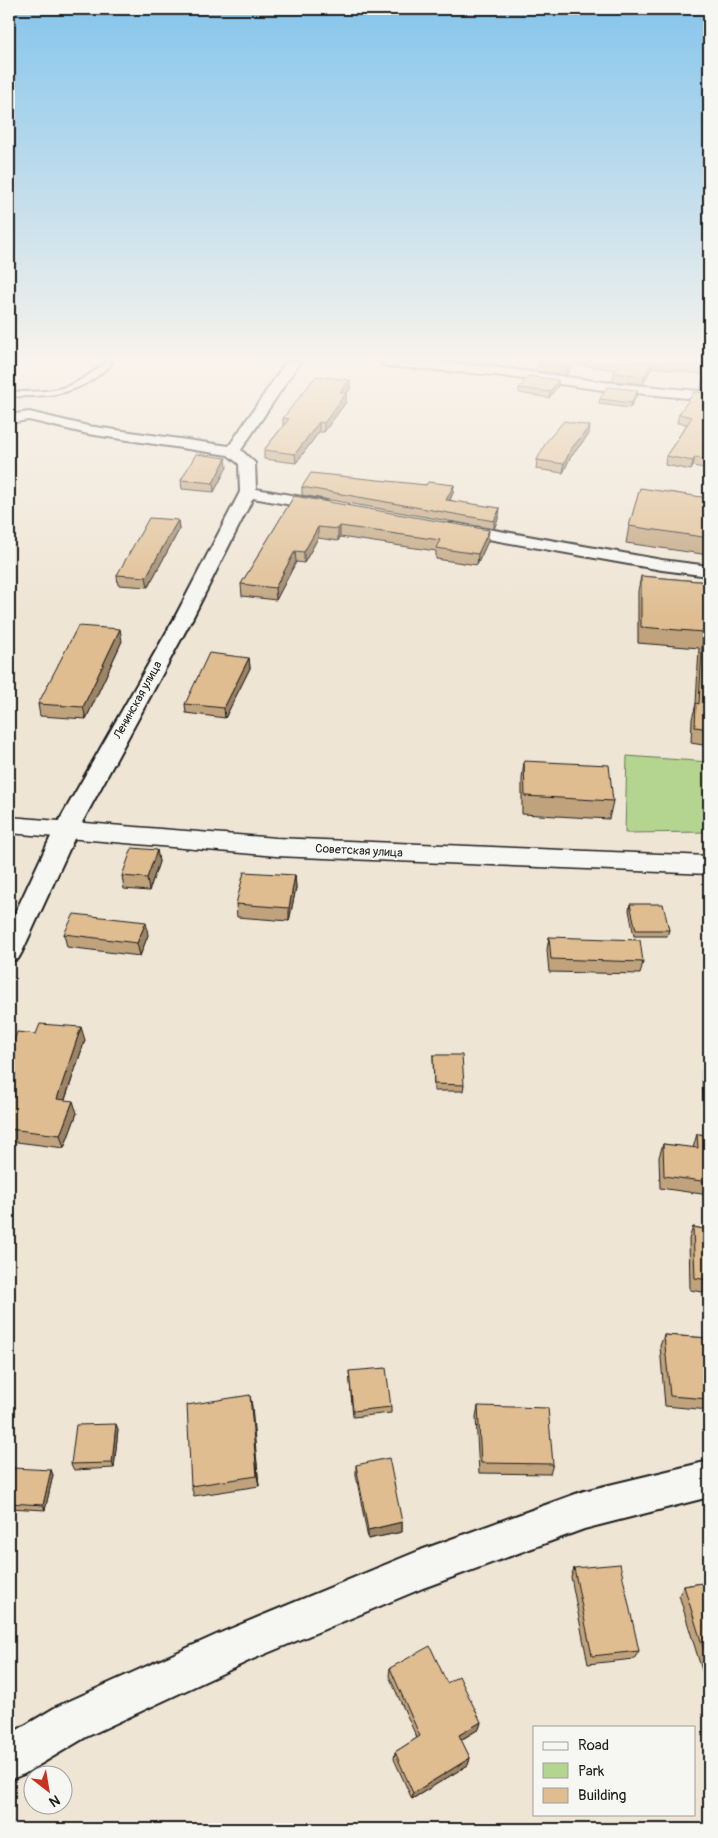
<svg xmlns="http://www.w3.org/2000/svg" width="718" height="1838" font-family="Pangolin,sans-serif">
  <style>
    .green { fill: #b3d590; stroke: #687856 }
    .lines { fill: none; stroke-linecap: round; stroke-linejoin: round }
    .lane-casing { stroke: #1c1c1c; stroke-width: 4 }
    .street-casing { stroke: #1c1c1c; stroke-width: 4 }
    .secondary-casing { stroke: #1c1c1c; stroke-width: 3 }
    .lane { fill: #f6f6f2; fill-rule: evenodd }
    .street { fill: #f6f6f2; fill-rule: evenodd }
    .secondary { fill: #f6f6f2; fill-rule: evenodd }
    .wall { fill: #c0a37d; stroke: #1c1c1c }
    .shaded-wall { fill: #9c8466; stroke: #1c1c1c }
    .building { fill: #dfbd91; stroke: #1c1c1c }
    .labels { text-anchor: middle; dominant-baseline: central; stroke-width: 4.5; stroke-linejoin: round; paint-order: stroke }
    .street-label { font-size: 12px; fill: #1c1c1c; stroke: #f6f6f2 }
  </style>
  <rect width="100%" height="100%" fill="#efe5d5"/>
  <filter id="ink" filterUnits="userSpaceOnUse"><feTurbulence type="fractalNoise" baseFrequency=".02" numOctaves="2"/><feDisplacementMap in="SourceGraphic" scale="10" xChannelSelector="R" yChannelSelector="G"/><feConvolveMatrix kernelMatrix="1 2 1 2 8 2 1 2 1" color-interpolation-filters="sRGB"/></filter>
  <g filter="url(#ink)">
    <path class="green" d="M 627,756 L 709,762 L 709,832 L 625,833 Z"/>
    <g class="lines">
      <defs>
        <path id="lane" d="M 106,362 L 113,362 C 82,395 51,397 9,396 L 9,392 C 54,392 70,392 106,362 Z"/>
        <path id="street" d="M 286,362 L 300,362 L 241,450 L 255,463 L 256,489 L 325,501 L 333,506 L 325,511 L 253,498 L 192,619 L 78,830 L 22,952 L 18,959 L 9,961 L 9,926 L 54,830 L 174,619 L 240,492 L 239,464 L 228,455 L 88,434 L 29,420 L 9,423 L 9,415 L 29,412 L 88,426 L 229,446 Z
          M 379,362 L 436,362 L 495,367 L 603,382 L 709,392 L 709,400 L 603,390 L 495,375 L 386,366 Z
          M 455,523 L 662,560 L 709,566 L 709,576 L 662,570 L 449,532 L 447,528 L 449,524 Z
          M 709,1461 L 709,1497 L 584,1529 L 423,1588 L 253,1659 L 86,1737 L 24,1774 L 9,1780 L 9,1735 L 56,1707 L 225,1631 L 421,1550 L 584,1491 Z"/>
        <path id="secondary" d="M 9,817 L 276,838 L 709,856 L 709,874 L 276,856 L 9,833 Z"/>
      </defs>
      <use href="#lane" class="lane-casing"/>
      <use href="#street" class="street-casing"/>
      <use href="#secondary" class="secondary-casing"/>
      <use href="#lane" class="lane"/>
      <use href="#street" class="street"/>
      <use href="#secondary" class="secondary"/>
    </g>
    <path class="wall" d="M 538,362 L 709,362 L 709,391 L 700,389 L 702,381 L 706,375 L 652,367 L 643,384 L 612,381 L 614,373 L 615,370 L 574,364 L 566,375 L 536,371 Z
      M 350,380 L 350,389 L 346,395 L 346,402 L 324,432 L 319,432 L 296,463 L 264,459 L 264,450 L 283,426 L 283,418 Z
      M 558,386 L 549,398 L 519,393 L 519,388 Z
      M 709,393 L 709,469 L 693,466 L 691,470 L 665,465 L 666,456 L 687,424 L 677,423 L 679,414 Z
      M 637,395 L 630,408 L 599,404 L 600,399 Z
      M 589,434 L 570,458 L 563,473 L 536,469 L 537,460 Z
      M 227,467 L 214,492 L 182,489 L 181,480 Z
      M 426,485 L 454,485 L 453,493 L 450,500 L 499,516 L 494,529 L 302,495 L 302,487 Z
      M 294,496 L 488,541 L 477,565 L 436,559 L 436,551 L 340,537 L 338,541 L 318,538 L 304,563 L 296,562 L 276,600 L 242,596 L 241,584 Z
      M 709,498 L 709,555 L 626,543 L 629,526 Z
      M 178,520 L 179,530 L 148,587 L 118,585 L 117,575 Z
      M 641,576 L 709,582 L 709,746 L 691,743 L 692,719 L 696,704 L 699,648 L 638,643 L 638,591 Z
      M 122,641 L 86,719 L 40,716 L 38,704 Z
      M 249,658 L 250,668 L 225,718 L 186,713 L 185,704 Z
      M 524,761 L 613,801 L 609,819 L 522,814 L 522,779 Z
      M 157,850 L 159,862 L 149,891 L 124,889 L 122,876 Z
      M 295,875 L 296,888 L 289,921 L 237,917 L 236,904 Z
      M 630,904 L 669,930 L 667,936 L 634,936 L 629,910 Z
      M 64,934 L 148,935 L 140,956 L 67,947 Z
      M 549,937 L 643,962 L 640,974 L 549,972 L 547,950 Z
      M 709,1020 L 709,1046 L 707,1026 Z
      M 85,1040 L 65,1100 L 77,1113 L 64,1148 L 9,1141 L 9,1061 L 10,1059 L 9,1054 Z
      M 433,1055 L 464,1085 L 463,1091 L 434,1091 Z
      M 706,1061 L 709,1061 L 709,1105 L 703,1104 L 702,1071 Z
      M 697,1134 L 709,1135 L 709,1195 L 660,1188 L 659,1157 L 663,1144 L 693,1148 Z
      M 693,1227 L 709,1230 L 709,1293 L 690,1290 L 689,1239 Z
      M 664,1335 L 709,1338 L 709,1410 L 665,1406 L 660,1346 Z
      M 349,1371 L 391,1407 L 391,1413 L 353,1417 Z
      M 250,1395 L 259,1486 L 194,1496 L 191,1486 Z
      M 478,1406 L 553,1464 L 550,1474 L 479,1473 L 476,1417 Z
      M 118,1429 L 114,1468 L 74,1470 L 71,1464 Z
      M 356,1465 L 402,1522 L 402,1532 L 368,1539 L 356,1475 Z
      M 51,1470 L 53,1475 L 45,1510 L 9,1508 L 9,1481 Z
      M 574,1568 L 639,1651 L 634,1659 L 588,1664 L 571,1577 Z
      M 709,1582 L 709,1675 L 704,1677 L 679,1595 L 684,1586 Z
      M 390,1668 L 447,1683 L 481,1722 L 479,1729 L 461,1740 L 470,1758 L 468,1765 L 412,1799 L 394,1759 L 395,1752 L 417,1738 L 389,1676 Z"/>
    <path class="shaded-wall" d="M 570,362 L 574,362 L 574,364 L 566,375 L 567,367 Z
      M 652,362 L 653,362 L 652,367 L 643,384 L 644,376 Z
      M 350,380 L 350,389 L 346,395 L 346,402 L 324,432 L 324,423 L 340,392 Z
      M 558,380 L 558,386 L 549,398 L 550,392 Z
      M 638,390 L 637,395 L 630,408 L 631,403 Z
      M 319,422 L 319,432 L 296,463 L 295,454 Z
      M 590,426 L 589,434 L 570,458 L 563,473 L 564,464 L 571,449 Z
      M 695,457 L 693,466 L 691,470 L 693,461 Z
      M 226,458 L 227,467 L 214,492 L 213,483 Z
      M 454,485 L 453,493 L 446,507 L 446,500 Z
      M 500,508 L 499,516 L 494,529 L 494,521 Z
      M 178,520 L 179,530 L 148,587 L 146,577 Z
      M 340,526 L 340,537 L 338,541 L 338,529 Z
      M 318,527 L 318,538 L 304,563 L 304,552 Z
      M 489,530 L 488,541 L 477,565 L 478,554 Z
      M 295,551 L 296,562 L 276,600 L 275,588 Z
      M 120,629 L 122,641 L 86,719 L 83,707 Z
      M 249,658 L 250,668 L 225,718 L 224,708 Z
      M 157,850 L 159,862 L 149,891 L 147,878 Z
      M 295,875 L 296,888 L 289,921 L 289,908 Z
      M 146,922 L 148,935 L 140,956 L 137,943 Z
      M 81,1027 L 85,1040 L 61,1111 L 57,1099 Z
      M 73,1101 L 77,1113 L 64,1148 L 60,1135 Z
      M 250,1395 L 252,1406 L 259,1486 L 257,1476 Z
      M 116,1424 L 118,1429 L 114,1468 L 112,1463 Z
      M 51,1470 L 53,1475 L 45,1510 L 43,1505 Z
      M 402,1522 L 402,1532 L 368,1539 L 368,1530 Z
      M 481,1722 L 479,1729 L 457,1742 L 459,1735 Z
      M 470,1758 L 468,1765 L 412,1799 L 413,1793 Z"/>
    <path class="building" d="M 538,362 L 570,362 L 567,367 L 537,363 Z
      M 617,362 L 652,362 L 644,376 L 614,373 L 620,363 Z
      M 677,362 L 709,362 L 709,367 Z
      M 709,371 L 709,382 L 702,381 Z
      M 316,376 L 350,380 L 340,392 L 346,393 L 324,423 L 319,422 L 295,454 L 264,450 L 289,419 L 283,418 Z
      M 528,376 L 558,380 L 550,392 L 519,388 Z
      M 607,387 L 638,390 L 631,403 L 600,399 Z
      M 694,392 L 709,393 L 709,460 L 695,457 L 693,461 L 666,456 L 692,417 L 679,414 Z
      M 564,421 L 590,426 L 571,449 L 564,464 L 537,460 L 546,442 Z
      M 196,454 L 226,458 L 213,483 L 181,480 Z
      M 311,473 L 426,485 L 428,482 L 454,485 L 446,500 L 500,508 L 494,521 L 302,487 Z
      M 640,488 L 709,498 L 709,538 L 629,526 Z
      M 294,496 L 489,530 L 478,554 L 436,548 L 440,540 L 340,526 L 338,529 L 318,527 L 304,552 L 295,551 L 275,588 L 241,584 Z
      M 149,518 L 178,520 L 146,577 L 117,575 Z
      M 641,576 L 709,582 L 709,729 L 695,727 L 696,703 L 699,704 L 703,632 L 641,627 Z
      M 78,626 L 120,629 L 83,707 L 38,704 Z
      M 209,653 L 249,658 L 224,708 L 185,704 Z
      M 524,761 L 609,765 L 613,801 L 525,796 Z
      M 132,848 L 157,850 L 147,878 L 122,876 Z
      M 244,872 L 295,875 L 289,908 L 236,904 Z
      M 630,904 L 663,904 L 669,930 L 636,930 Z
      M 74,914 L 146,922 L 137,943 L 64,934 Z
      M 549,937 L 640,940 L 643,962 L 551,959 Z
      M 40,1024 L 81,1027 L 57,1099 L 73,1101 L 60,1135 L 9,1129 L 9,1061 L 12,1055 L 9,1055 L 9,1054 L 17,1032 L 36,1034 Z
      M 433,1055 L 462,1055 L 464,1085 L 434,1084 Z
      M 706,1061 L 709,1061 L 709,1095 L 706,1094 Z
      M 697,1134 L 709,1135 L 709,1182 L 664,1176 L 663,1144 L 698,1148 Z
      M 693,1227 L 709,1230 L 709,1280 L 695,1278 Z
      M 664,1335 L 709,1338 L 709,1399 L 670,1396 Z
      M 386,1368 L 391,1407 L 353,1411 L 349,1371 Z
      M 250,1395 L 257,1476 L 191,1486 L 187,1405 Z
      M 478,1406 L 548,1408 L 553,1464 L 481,1463 Z
      M 116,1424 L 112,1463 L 71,1464 L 76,1425 Z
      M 389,1458 L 402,1522 L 368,1530 L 356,1465 Z
      M 12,1468 L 51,1470 L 43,1505 L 9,1503 L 9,1481 Z
      M 620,1564 L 639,1651 L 592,1656 L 574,1568 Z
      M 709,1582 L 709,1667 L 684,1586 Z
      M 430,1646 L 447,1683 L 459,1676 L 481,1722 L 459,1735 L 470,1758 L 413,1793 L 395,1752 L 420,1736 L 390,1668 Z"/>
  </g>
  <linearGradient id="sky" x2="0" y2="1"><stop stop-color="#85c5ec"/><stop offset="0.58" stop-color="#f8f3ec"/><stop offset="1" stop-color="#f8f3ec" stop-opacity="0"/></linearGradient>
  <rect width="718" height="619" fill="url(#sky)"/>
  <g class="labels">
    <g class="street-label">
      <text transform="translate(138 700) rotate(-61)">Ленинская улица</text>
      <text transform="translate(359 851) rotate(3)">Советская улица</text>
    </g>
  </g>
  <rect width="718" height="1838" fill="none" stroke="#f6f6f2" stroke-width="30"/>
  <rect x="15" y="15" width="688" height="1808" fill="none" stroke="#1c1c1c" stroke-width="2" filter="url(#ink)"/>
  <rect x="533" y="1726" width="162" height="90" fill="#f6f6f2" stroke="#9f9f9c"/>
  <rect x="543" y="1742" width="25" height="8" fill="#f6f6f2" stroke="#9f9f9c"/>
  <text x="578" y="1750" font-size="15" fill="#1c1c1c">Road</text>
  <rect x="543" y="1763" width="25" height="15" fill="#b3d590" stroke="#9f9f9c"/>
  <text x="578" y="1776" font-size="15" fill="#1c1c1c">Park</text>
  <rect x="543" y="1788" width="25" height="15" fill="#dfbd91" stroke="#9f9f9c"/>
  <text x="578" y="1800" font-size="15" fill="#1c1c1c">Building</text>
  <g transform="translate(48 1790) rotate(149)"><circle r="24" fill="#f6f6f2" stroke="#9f9f9c"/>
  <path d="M0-4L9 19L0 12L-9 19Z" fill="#c8321e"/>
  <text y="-8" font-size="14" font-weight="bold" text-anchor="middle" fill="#1c1c1c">N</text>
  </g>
</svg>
